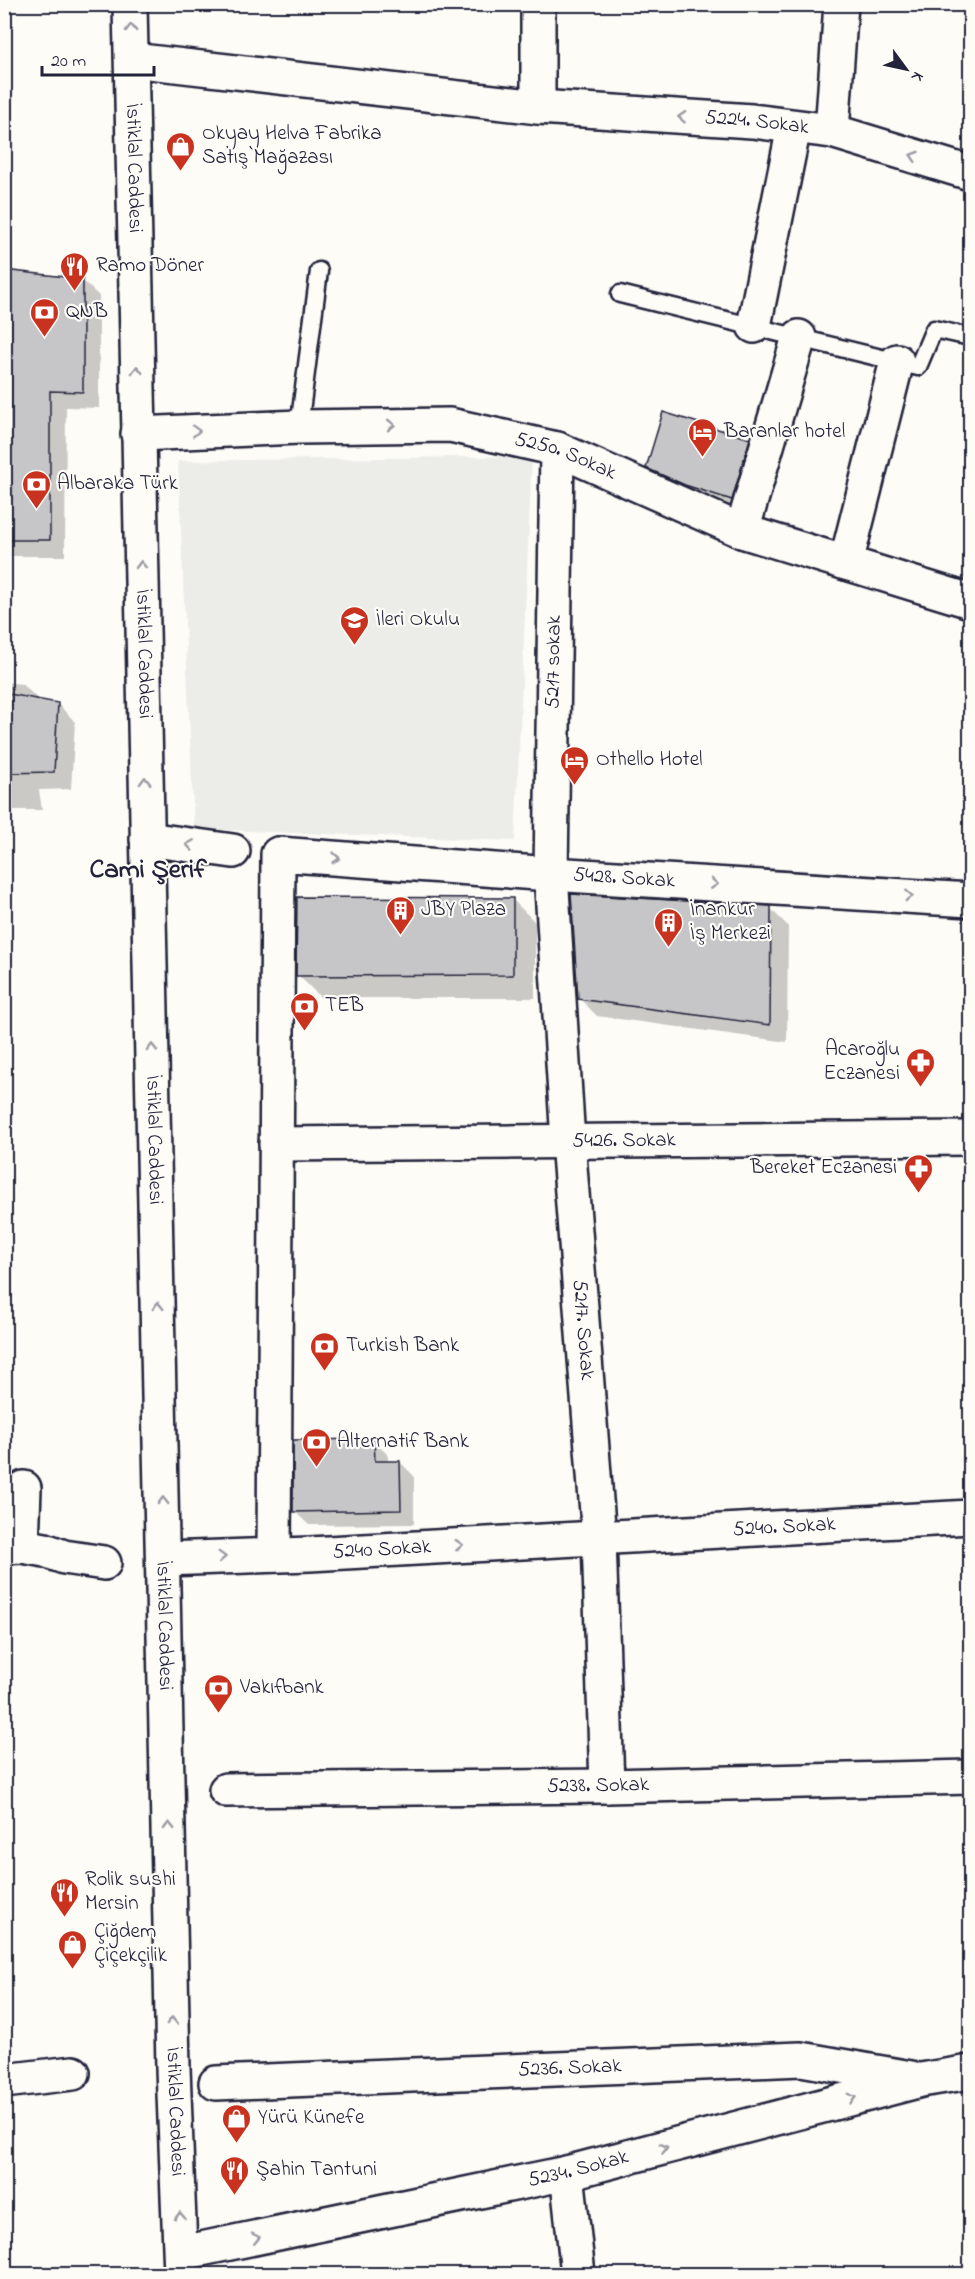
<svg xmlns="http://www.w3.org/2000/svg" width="975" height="2279" font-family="'Indie Flower',sans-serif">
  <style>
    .built { fill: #ecece9 }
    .shadow { fill: #0003 }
    .building { fill: #c6c6c8; stroke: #22223b; stroke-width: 1.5 }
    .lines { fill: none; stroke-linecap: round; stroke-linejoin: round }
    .service-casing { stroke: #22223b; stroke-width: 21 }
    .minor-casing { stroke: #22223b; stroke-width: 38 }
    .secondary-casing { stroke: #22223b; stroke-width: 38 }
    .service { stroke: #fdfcf7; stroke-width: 16 }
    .minor { stroke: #fdfcf7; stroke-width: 33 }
    .secondary { stroke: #fdfcf7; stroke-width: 33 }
    .oneway { stroke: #9a9aa2 }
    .labels { text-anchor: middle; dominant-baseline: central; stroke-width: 4.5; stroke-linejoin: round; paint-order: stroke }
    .street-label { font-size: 21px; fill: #22223b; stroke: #fdfcf7 }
    .poi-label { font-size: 21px; fill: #22223b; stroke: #fdfcf7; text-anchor: start }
    .district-label { font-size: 27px; font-weight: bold; fill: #22223b; stroke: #fdfcf7 }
  </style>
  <rect width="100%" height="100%" fill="#fdfcf7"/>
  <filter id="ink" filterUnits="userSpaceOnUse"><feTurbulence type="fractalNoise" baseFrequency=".0167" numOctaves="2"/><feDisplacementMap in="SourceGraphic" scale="12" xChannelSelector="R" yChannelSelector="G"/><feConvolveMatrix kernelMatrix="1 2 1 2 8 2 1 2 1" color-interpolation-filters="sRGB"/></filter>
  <g filter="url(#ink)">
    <path class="built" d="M 532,456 L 515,841 L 194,829 L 178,461 Z"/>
    <path class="shadow" d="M 4,272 L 82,280 L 99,296 L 99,408 L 66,407 L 65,556 L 4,556 Z
      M 749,440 L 763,454 L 746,513 L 700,499 L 662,482 L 648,468 Z
      M 4,682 L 22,684 L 40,701 L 58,704 L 75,722 L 71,789 L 39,790 L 42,810 L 4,810 Z
      M 512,899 L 535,922 L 535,998 L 321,998 L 298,975 Z
      M 770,908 L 788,926 L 787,1042 L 597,1016 L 579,998 Z
      M 374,1441 L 388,1455 L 388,1462 L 400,1462 L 414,1476 L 414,1524 L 309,1525 L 294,1511 Z"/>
    <path class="building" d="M 4,270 L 83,279 L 83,392 L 50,391 L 50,540 L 4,540 Z
      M 663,412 L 750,439 L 732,500 L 685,485 L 646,468 Z
      M 4,693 L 58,703 L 54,772 L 4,773 Z
      M 571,894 L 771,906 L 770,1025 L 578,999 Z
      M 297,897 L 513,898 L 513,975 L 296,976 Z
      M 374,1439 L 375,1461 L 400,1461 L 401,1510 L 293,1512 L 293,1440 Z"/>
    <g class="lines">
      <defs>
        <path id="service" d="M 620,294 L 918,367 L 934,329 L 970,337
          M 299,427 L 319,271"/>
        <g id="minor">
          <path d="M 538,4 L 538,107"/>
          <path id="s1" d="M 132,60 L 538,107 L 752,121 L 832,131 L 970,173"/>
          <path d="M 832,131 L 841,4"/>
          <path d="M 754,326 L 794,127"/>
          <path id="s2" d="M 138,434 L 299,427 L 450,425 L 557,449 L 742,531 L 970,601"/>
          <path id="s3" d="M 557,449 L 551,874 L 568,1141 L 599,1538 L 607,1786"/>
          <path d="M 742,531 L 799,337"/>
          <path d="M 846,563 L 897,361"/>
          <path d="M 147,839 L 233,851"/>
          <path id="s4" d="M 276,1144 L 970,1138"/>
          <path d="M 22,1546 L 45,1550 L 64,1557 L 104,1563"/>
          <path d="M 4,1547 L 22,1546 L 24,1488"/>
          <path id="s5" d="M 274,1555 L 278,854 L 551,874 L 970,900"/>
          <path id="s6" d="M 164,1559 L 310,1554 L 970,1517"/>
          <path id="s7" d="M 226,1790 L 607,1786 L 970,1777"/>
          <path d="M 4,2081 L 73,2073"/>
          <path id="s8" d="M 216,2083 L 801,2059 L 911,2078"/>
          <path d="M 567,2173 L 578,2274"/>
          <path id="s9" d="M 182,2253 L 567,2173 L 921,2080 L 970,2072"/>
        </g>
        <g id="secondary">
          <path id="s10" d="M 130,4 L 173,2068 L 181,2274"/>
        </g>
      </defs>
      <use href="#service" class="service-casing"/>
      <use href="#minor" class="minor-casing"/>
      <use href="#secondary" class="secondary-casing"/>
      <use href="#service" class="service"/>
      <use href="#minor" class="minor"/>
      <use href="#secondary" class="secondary"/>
    </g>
    <defs><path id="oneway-chevron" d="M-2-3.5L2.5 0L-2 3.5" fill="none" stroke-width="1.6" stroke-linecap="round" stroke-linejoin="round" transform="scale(1.5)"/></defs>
    <g class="oneway">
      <use href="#oneway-chevron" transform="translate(131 28) rotate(-91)"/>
      <use href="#oneway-chevron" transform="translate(682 117) rotate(-176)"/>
      <use href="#oneway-chevron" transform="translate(914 156) rotate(-163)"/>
      <use href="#oneway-chevron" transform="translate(137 370) rotate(-91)"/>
      <use href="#oneway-chevron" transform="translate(391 425)"/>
      <use href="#oneway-chevron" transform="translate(196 431) rotate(-2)"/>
      <use href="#oneway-chevron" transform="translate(141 565) rotate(-91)"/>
      <use href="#oneway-chevron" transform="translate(145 781) rotate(-91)"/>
      <use href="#oneway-chevron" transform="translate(190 845) rotate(-172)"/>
      <use href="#oneway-chevron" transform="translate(336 858) rotate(4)"/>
      <use href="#oneway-chevron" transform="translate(714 884) rotate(3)"/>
      <use href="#oneway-chevron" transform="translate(909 896) rotate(3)"/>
      <use href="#oneway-chevron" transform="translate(152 1048) rotate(-91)"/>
      <use href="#oneway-chevron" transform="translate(158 1306) rotate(-91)"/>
      <use href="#oneway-chevron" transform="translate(163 1501) rotate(-91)"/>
      <use href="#oneway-chevron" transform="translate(459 1545) rotate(-3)"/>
      <use href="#oneway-chevron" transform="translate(222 1557) rotate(-2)"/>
      <use href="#oneway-chevron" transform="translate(169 1826) rotate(-91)"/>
      <use href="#oneway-chevron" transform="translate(172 2021) rotate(-91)"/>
      <use href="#oneway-chevron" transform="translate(852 2098) rotate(-15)"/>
      <use href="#oneway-chevron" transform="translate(664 2148) rotate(-15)"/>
      <use href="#oneway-chevron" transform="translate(180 2216) rotate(-93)"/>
      <use href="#oneway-chevron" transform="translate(256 2238) rotate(-12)"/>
    </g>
  </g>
  <defs>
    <symbol id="shop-pin" viewBox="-11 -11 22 30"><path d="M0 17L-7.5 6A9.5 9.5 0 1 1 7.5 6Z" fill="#c8321e" stroke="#fdfcf7"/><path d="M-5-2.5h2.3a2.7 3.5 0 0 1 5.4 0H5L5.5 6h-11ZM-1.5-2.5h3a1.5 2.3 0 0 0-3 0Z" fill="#fff"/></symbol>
    <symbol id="restaurant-pin" viewBox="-11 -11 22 30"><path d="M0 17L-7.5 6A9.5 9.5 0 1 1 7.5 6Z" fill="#c8321e" stroke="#fdfcf7"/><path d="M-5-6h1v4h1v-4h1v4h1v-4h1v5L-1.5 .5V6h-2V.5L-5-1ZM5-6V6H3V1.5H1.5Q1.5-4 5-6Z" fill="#fff"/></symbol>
    <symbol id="bank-pin" viewBox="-11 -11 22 30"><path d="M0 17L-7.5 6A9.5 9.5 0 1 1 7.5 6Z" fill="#c8321e" stroke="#fdfcf7"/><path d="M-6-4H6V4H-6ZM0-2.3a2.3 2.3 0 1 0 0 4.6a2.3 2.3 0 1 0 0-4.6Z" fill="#fff"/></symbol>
    <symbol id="hotel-pin" viewBox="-11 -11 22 30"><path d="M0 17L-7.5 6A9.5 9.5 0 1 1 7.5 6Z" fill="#c8321e" stroke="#fdfcf7"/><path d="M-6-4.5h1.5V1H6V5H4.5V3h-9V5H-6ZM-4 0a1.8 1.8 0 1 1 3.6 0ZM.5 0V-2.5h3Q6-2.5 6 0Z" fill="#fff"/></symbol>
    <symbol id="school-pin" viewBox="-11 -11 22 30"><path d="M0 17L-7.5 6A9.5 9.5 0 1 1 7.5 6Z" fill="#c8321e" stroke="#fdfcf7"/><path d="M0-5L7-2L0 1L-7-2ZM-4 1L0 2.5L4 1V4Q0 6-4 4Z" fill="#fff"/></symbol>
    <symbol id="building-pin" viewBox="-11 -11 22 30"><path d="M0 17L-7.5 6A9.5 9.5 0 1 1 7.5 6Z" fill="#c8321e" stroke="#fdfcf7"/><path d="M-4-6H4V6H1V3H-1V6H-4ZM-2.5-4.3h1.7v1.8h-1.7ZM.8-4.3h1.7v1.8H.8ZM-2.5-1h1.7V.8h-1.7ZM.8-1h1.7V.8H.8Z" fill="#fff"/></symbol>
    <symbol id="pharmacy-pin" viewBox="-11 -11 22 30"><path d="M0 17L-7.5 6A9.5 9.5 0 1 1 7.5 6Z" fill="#c8321e" stroke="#fdfcf7"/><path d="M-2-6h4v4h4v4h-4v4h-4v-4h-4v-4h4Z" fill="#fff"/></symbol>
  </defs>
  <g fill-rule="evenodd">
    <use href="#shop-pin" x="164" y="130" width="33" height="45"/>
    <use href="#restaurant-pin" x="58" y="250" width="33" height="45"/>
    <use href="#bank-pin" x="28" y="296" width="33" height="45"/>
    <use href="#hotel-pin" x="686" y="416" width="33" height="45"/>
    <use href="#bank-pin" x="20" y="468" width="33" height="45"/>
    <use href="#school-pin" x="338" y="604" width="33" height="45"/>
    <use href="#hotel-pin" x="558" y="744" width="33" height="45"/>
    <use href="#building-pin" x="384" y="894" width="33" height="45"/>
    <use href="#building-pin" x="652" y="906" width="33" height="45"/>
    <use href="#bank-pin" x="288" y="990" width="33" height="45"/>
    <use href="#pharmacy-pin" x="904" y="1046" width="33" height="45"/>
    <use href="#pharmacy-pin" x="902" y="1152" width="33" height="45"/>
    <use href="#bank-pin" x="308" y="1330" width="33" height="45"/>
    <use href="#bank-pin" x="300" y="1426" width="33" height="45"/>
    <use href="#bank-pin" x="202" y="1672" width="33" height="45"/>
    <use href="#restaurant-pin" x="48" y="1876" width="33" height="45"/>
    <use href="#shop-pin" x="56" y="1928" width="33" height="45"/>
    <use href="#shop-pin" x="220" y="2102" width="33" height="45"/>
    <use href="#restaurant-pin" x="218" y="2154" width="33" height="45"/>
  </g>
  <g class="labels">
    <g class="street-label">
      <text stroke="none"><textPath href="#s1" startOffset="628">5224. Sokak</textPath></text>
      <text stroke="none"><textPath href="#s10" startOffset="164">İstiklal Caddesi</textPath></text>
      <text stroke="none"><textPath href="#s2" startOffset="432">5250. Sokak</textPath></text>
      <text stroke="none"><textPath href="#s10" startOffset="650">İstiklal Caddesi</textPath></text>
      <text transform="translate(554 662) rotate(-89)">5217 sokak</text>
      <text stroke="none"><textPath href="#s5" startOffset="1048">5428. Sokak</textPath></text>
      <text stroke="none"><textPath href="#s10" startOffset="1136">İstiklal Caddesi</textPath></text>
      <text stroke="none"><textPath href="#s4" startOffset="348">5426. Sokak</textPath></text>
      <text stroke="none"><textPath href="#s3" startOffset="882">5217. Sokak</textPath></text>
      <text stroke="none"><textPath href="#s6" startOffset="621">5240. Sokak</textPath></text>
      <text stroke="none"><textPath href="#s6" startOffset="218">5240 Sokak</textPath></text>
      <text stroke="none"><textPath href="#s10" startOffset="1622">İstiklal Caddesi</textPath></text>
      <text stroke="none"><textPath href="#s7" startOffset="372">5238. Sokak</textPath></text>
      <text stroke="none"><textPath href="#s8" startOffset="354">5236. Sokak</textPath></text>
      <text stroke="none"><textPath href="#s10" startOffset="2108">İstiklal Caddesi</textPath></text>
      <text stroke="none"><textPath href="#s9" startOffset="405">5234. Sokak</textPath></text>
    </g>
    <g class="poi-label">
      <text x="202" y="134">Okyay Helva Fabrika<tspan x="202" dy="24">Satış Mağazası</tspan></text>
      <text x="96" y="266">Ramo Döner</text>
      <text x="66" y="312">QNB</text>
      <text x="724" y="432">Baranlar hotel</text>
      <text x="57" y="484">Albaraka Türk</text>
      <text x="376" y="620">İleri Okulu</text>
      <text x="596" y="760">Othello Hotel</text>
      <text x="421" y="910">JBY Plaza</text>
      <text x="690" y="910">İnankur<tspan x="690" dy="24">İş Merkezi</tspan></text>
      <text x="325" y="1006">TEB</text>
      <text x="900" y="1050" text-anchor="end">Acaroğlu<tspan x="900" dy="24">Eczanesi</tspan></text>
      <text x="897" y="1168" text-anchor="end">Bereket Eczanesi</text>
      <text x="346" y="1346">Turkish Bank</text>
      <text x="337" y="1442">Alternatif Bank</text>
      <text x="240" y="1688">Vakıfbank</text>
      <text x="85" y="1880">Rolik sushi<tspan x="85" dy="24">Mersin</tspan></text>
      <text x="94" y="1932">Çiğdem<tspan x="94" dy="24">Çiçekçilik</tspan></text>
      <text x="258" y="2118">Yürü Künefe</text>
      <text x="256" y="2170">Şahin Tantuni</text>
    </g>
    <g class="district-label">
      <text x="148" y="870">Cami Şerif</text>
    </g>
  </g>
  <rect width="975" height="2279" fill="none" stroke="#fdfcf7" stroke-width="24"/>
  <rect x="12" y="12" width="951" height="2255" fill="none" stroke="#22223b" stroke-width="2" filter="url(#ink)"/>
  <g transform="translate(906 69) rotate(123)" stroke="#fdfcf7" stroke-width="4.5" paint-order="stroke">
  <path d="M0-4.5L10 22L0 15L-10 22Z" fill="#22223b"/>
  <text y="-9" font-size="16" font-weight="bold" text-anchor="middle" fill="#22223b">K</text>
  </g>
  <path d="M42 66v9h112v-9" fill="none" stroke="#22223b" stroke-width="3"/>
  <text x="51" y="66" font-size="18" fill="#22223b" stroke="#fdfcf7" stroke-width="4.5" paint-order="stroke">20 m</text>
</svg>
